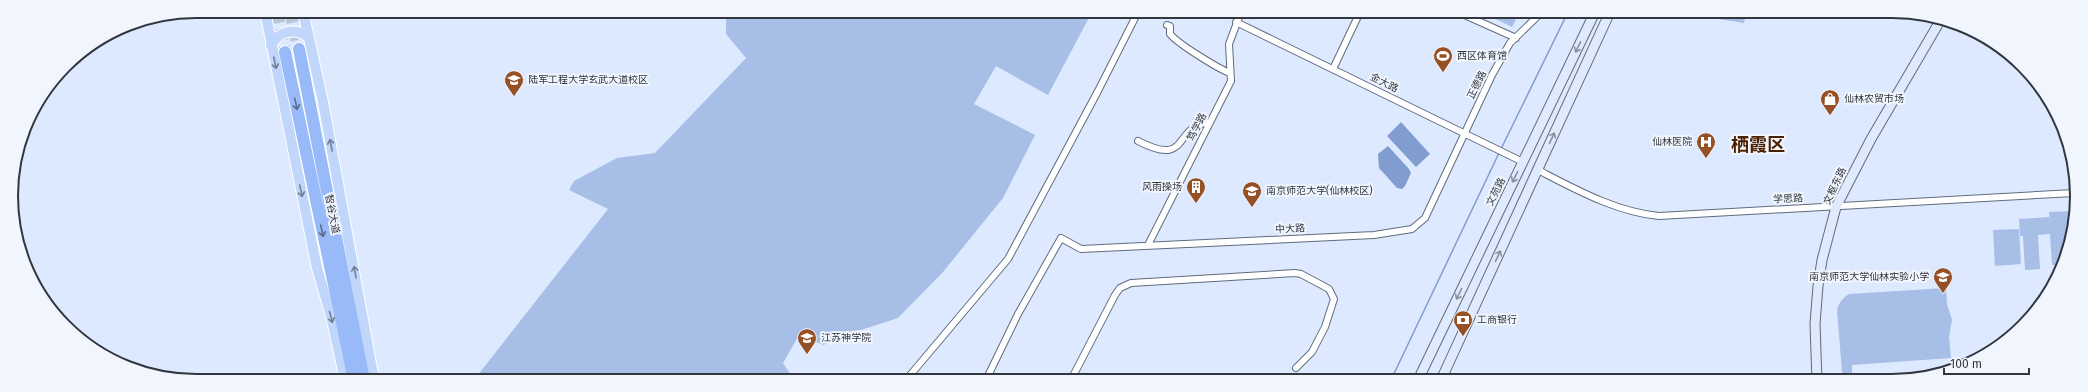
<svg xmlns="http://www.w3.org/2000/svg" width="2088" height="392" font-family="'Fira Sans','Noto Sans SC',sans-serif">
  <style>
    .green { fill: #a7bee7 }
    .water { fill: #819cce }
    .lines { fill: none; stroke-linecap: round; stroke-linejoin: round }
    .stream { stroke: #819cce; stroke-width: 1.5 }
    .highway-tunnel { stroke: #bbc5d8; stroke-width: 12; stroke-dasharray: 12 6; stroke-linecap: butt }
    .street-casing { stroke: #616b7d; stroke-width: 8 }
    .secondary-casing { stroke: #616b7d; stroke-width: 11 }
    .primary-casing { stroke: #fff; stroke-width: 12 }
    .highway-casing { stroke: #fff; stroke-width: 14 }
    .street { stroke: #fff; stroke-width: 6 }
    .secondary { stroke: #e0eafd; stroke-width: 9 }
    .primary { stroke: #c1d6fb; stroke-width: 10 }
    .highway { stroke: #98baf9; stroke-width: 12 }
    .oneway { stroke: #89909e }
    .oneway2 { stroke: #727f94 }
    .oneway3 { stroke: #5b6b89 }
    .labels { text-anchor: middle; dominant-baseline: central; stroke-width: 4; stroke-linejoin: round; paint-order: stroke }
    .poi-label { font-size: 10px; fill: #32373f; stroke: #f1f6fe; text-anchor: start }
    .street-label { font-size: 10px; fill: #32373f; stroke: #f1f6fe }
    .town-label { font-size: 18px; font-weight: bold; fill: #4c1f00; stroke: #f1f6fe }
    .rim { fill: none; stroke: #32373f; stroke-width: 2 }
  </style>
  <rect width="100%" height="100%" fill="#dde9fe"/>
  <path class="green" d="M 726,11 L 1092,12 L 1048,95 L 996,66 L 974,104 L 1035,135 L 1003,198 L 943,272 L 898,318 L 861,330 L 840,333 L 824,345 L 799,335 L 783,363 L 794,380 L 474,380 L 608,209 L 569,190 L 574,181 L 617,158 L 655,153 L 746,58 L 726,34 Z
    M 1481,12 L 1528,12 L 1514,19 L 1516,20 L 1512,27 Z
    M 1720,12 L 1746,12 L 1744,23 L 1719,19 Z
    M 2075,211 L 2075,220 L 2062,265 L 2052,265 L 2050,234 L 2038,235 L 2040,269 L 2025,270 L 2023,236 L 2020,236 L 2019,219 L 2049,217 L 2050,224 L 2049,212 Z
    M 2019,229 L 2021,264 L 1995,266 L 1993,230 Z
    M 1946,288 L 1947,304 L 1952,320 L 1949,337 L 1951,358 L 1852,365 L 1852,374 L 1846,375 L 1842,372 L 1837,310 C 1839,302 1843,298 1849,294 Z"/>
  <path class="water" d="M 1401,122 L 1430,154 L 1416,167 L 1387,136 Z
    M 1388,146 L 1409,169 L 1411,173 L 1405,186 L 1402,189 L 1397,188 L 1379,168 L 1378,154 Z"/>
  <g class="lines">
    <path class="stream" d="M 1501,149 L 1568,12
      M 1391,380 L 1499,153"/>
    <path class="highway-tunnel" d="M 277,11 L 285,52
      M 290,11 L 299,49"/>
    <defs>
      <path id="street" d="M 1458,12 L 1516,38
        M 1236,22 L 1523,162
        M 1167,25 L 1170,26 L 1170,34 C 1178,44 1219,69 1230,73
        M 1333,69 L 1360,12
        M 1138,141 C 1191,168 1171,127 1210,122
        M 1538,170 C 1575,189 1616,212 1659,216 L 2074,193
        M 1148,245 L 1231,81 L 1229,44 L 1241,12
        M 906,380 L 1008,259 L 1098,91 L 1138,12
        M 986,380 L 1018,314 L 1061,238 L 1081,249 L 1374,235 L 1412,229 L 1425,218 L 1492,75 L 1510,43 L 1542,12
        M 1071,380 L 1115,295 L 1120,288 L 1131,283 L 1295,273 L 1301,274 L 1329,289 L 1334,299 L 1325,327 L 1312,352 L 1296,368"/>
      <path id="secondary" d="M 1418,380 L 1595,12
        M 1441,380 L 1610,12
        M 1817,381 L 1815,324 L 1818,286 L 1822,260 L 1836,207 L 1871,139 L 1940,21"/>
      <path id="primary" d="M 265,11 L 317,268 L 331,316 L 345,380
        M 303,11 L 323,102 L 374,380
        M 271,46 C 279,30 296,27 309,38"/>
      <path id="highway" d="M 299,49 L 364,380
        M 285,52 L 354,380"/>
    </defs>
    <use href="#street" class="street-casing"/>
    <use href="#secondary" class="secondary-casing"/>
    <use href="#primary" class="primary-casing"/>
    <use href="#highway" class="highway-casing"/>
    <use href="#street" class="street"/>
    <use href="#secondary" class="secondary"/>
    <use href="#primary" class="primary"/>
    <use href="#highway" class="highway"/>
  </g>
  <defs><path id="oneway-shaft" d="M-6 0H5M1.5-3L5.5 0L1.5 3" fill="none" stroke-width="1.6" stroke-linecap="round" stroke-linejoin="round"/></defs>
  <g class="oneway">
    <use href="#oneway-shaft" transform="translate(1578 47) rotate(116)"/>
    <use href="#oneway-shaft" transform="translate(1552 138) rotate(-65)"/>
    <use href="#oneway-shaft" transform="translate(1515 177) rotate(116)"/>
    <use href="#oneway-shaft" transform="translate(1498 256) rotate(-65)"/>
    <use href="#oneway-shaft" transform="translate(1459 294) rotate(116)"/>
  </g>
  <g class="oneway2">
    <use href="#oneway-shaft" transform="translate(275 63) rotate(78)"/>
    <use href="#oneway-shaft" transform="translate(331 145) rotate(-101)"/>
    <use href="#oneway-shaft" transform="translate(301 191) rotate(78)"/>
    <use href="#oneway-shaft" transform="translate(355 272) rotate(-100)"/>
    <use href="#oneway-shaft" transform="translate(331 317) rotate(75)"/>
  </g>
  <g class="oneway3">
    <use href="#oneway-shaft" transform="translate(296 104) rotate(78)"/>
    <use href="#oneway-shaft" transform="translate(322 231) rotate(78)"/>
  </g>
  <defs>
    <symbol id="stadium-pin" viewBox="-11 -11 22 30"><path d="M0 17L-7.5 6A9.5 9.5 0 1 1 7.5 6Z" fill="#955025" stroke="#f1f6fe"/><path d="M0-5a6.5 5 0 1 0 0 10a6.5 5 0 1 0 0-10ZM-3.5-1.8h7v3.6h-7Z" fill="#fff"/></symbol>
    <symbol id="university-pin" viewBox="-11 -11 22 30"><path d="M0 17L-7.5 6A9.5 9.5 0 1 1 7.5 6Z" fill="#955025" stroke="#f1f6fe"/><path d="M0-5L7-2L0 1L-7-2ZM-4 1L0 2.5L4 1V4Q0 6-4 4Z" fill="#fff"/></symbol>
    <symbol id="shop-pin" viewBox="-11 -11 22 30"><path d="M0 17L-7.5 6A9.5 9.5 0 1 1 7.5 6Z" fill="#955025" stroke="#f1f6fe"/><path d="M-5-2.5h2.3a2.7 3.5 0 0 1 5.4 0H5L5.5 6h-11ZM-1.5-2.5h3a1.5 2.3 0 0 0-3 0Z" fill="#fff"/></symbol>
    <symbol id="hospital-pin" viewBox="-11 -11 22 30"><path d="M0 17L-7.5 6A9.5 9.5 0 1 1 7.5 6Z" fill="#955025" stroke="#f1f6fe"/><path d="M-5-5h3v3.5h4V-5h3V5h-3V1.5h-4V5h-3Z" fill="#fff"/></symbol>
    <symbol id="building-pin" viewBox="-11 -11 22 30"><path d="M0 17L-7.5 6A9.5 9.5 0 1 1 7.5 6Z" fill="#955025" stroke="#f1f6fe"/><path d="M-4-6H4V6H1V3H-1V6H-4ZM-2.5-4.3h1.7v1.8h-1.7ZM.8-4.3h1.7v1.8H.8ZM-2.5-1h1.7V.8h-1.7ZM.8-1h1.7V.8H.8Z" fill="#fff"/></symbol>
    <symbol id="school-pin" viewBox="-11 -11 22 30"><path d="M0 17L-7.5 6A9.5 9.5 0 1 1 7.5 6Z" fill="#955025" stroke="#f1f6fe"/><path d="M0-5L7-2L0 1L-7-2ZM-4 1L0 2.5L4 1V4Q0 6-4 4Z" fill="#fff"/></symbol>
    <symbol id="bank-pin" viewBox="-11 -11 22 30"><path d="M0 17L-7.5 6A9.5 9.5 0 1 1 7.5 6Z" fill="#955025" stroke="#f1f6fe"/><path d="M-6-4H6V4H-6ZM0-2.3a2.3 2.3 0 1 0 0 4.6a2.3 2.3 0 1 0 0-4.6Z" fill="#fff"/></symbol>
  </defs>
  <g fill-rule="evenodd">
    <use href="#stadium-pin" x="1432" y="45" width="22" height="30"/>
    <use href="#university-pin" x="503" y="69" width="22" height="30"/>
    <use href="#shop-pin" x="1819" y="88" width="22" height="30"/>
    <use href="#hospital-pin" x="1695" y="131" width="22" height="30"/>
    <use href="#building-pin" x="1185" y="176" width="22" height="30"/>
    <use href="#university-pin" x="1241" y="180" width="22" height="30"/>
    <use href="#school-pin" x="1932" y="266" width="22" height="30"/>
    <use href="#bank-pin" x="1452" y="309" width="22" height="30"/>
    <use href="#university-pin" x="796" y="327" width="22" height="30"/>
  </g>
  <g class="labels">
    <g class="poi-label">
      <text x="1457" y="56">西区体育馆</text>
      <text x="528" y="80">陆军工程大学玄武大道校区</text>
      <text x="1844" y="99">仙林农贸市场</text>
      <text x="1692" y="142" text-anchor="end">仙林医院</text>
      <text x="1182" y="187" text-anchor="end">风雨操场</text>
      <text x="1266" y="191">南京师范大学(仙林校区)</text>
      <text x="1929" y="277" text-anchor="end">南京师范大学仙林实验小学</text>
      <text x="1477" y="320">工商银行</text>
      <text x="821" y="338">江苏神学院</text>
    </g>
    <g class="street-label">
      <text transform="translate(1384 83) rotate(26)">金大路</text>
      <text transform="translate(1477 85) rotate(-64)">正德路</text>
      <text transform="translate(1197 127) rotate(-63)">笃学路</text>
      <text transform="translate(1835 186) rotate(-65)">文枢东路</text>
      <text transform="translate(1496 192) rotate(-64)">文苑路</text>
      <text transform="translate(1788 199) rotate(-3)">学思路</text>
      <text transform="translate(332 214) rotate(79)">智谷大道</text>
      <text transform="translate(1290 229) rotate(-3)">中大路</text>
    </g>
    <g class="town-label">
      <text x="1758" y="145">栖霞区</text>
    </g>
  </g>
  <path d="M0 0H2088V392H0ZM196 18H1892A178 178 0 0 1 2070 196V196A178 178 0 0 1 1892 374H196A178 178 0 0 1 18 196V196A178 178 0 0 1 196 18Z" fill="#f1f6fe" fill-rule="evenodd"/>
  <path class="rim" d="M196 18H1892A178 178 0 0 1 2070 196V196A178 178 0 0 1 1892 374H196A178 178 0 0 1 18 196V196A178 178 0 0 1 196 18Z"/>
  <path d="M1944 368v6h85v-6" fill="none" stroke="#32373f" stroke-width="2"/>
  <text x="1950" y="368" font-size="12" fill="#32373f" stroke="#f1f6fe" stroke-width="3" paint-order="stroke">100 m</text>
</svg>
